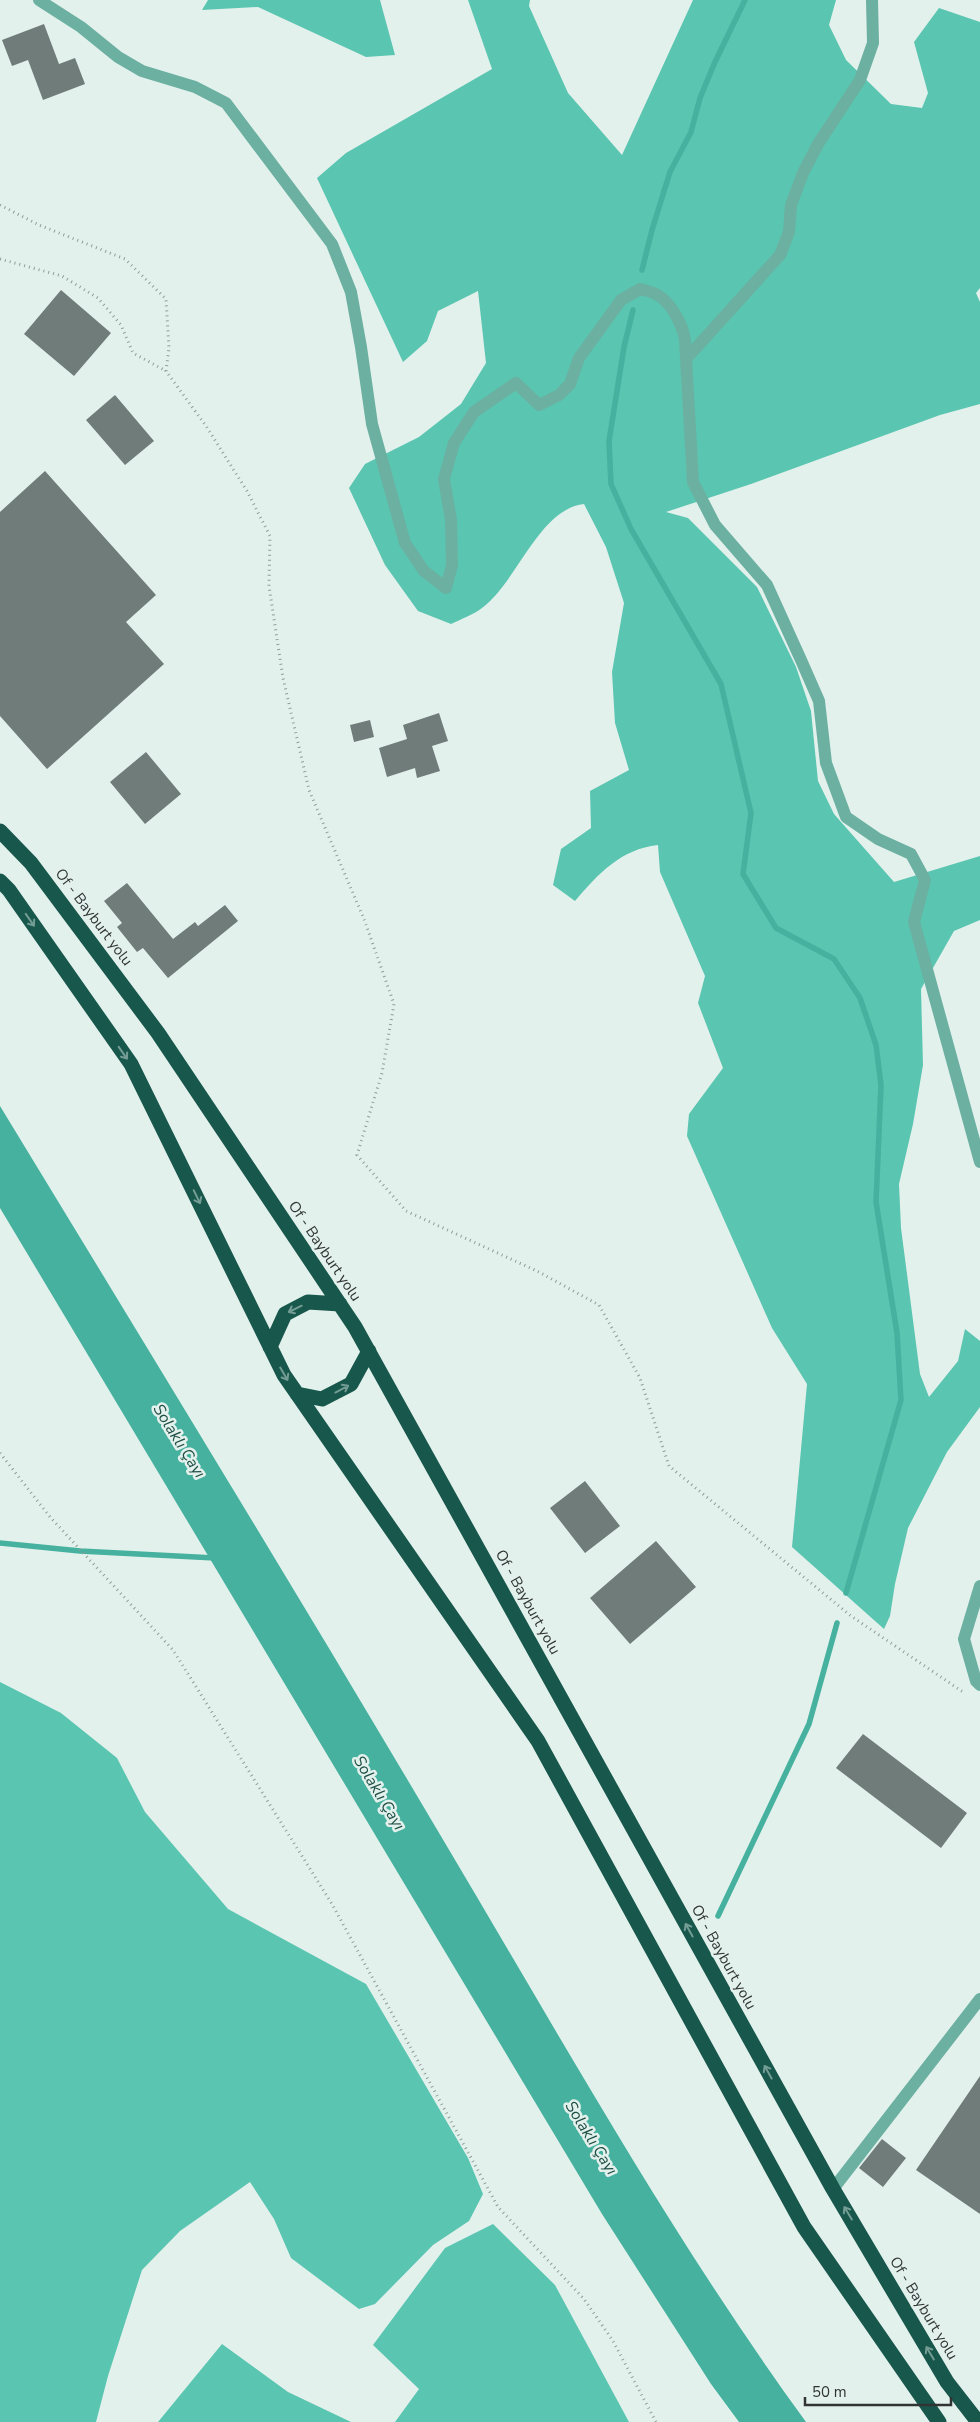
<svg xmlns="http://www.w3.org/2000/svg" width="980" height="2422" font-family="'Nunito Sans',sans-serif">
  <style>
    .forest { fill: #5ac5b0 }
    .water { fill: #45b19e }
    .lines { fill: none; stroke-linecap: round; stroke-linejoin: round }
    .stream { stroke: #45b19e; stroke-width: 5.5 }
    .building { fill: #6f7c79 }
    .path { stroke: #929c99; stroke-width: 3; stroke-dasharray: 1 4; stroke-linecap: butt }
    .minor { stroke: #6bb0a1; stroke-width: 12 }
    .highway { stroke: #18574c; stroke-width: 15 }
    .oneway { stroke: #739c94 }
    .labels { text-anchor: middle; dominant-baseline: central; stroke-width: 5; stroke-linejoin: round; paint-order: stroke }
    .street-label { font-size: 15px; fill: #303534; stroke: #e3f1ed }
    .water-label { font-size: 16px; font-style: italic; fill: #1e4d44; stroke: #e3f1ed }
  </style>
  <rect width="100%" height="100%" fill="#e3f1ed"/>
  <path class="forest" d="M 208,0 L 380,0 L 395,55 L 366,57 L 258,7 L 202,10 Z
    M 468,0 L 530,0 L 529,6 L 568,93 L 622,155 L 693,0 L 836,0 L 829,25 L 846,60 L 891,104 L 922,108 L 928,93 L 914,42 L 939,8 L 980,22 L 980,288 L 976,293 L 980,302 L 980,404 L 940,415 L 751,484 L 666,512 L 688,518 L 757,587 L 796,667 L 811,711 L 818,781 L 834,814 L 894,882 L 980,856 L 980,920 L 954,931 L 921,989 L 923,1065 L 913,1124 L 899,1184 L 901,1228 L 920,1374 L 929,1397 L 958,1361 L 965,1329 L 980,1341 L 980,1407 L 947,1452 L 908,1528 L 895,1584 L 890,1616 L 884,1629 L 792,1547 L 807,1384 L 772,1328 L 687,1136 L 689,1114 L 723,1068 L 698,1003 L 705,976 L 660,872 L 658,845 C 621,849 598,874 575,901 L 553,885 L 561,849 L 591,828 L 590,791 L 629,770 L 615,723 L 612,672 L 624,603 L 606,547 L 584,504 C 539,509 517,582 482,608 C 473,615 461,619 451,624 L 418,611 L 385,565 L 349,488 L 365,464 L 419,437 L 461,404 L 486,363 L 478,291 L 438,311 L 427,341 L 403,362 L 317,178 L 346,153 L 492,69 Z
    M 0,1682 L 61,1713 L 117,1758 L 145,1812 L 228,1909 L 366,1984 L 468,2158 L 483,2194 L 469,2221 L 433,2245 L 375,2304 L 359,2309 L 291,2258 L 274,2219 L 250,2182 L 180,2231 L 142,2270 L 108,2376 L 96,2422 L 0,2422 Z
    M 493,2224 L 555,2285 L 629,2422 L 395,2422 L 419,2389 L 373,2345 L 445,2248 Z
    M 222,2344 L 288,2392 L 351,2422 L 158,2422 Z"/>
  <path class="water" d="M 0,1106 C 149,1351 299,1596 445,1843 C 561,2038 672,2238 806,2422 L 739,2422 L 711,2384 L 602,2214 L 0,1208 Z"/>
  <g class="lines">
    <path class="stream" d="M 642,270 L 652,230 L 670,172 L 691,132 L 700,98 L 715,62 L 745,0
      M 633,310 L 624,347 L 609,441 L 611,484 L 631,529 L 721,684 L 751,813 L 743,874 L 776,928 L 834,959 L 860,998 L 876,1045 L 881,1085 L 876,1202 L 897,1333 L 901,1400 L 846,1593
      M 0,1543 L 80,1551 L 215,1558
      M 718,1916 L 809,1724 L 837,1623"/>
  </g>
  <path class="building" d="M 44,24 L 59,64 L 75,58 L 85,84 L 43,100 L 28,60 L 12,66 L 2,40 Z
    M 61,290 L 111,333 L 74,376 L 24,334 Z
    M 115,395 L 154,441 L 125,465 L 86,420 Z
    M 45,471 L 156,595 L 126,622 L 164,664 L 47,769 L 0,716 L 0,512 Z
    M 439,713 L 448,741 L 432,746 L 440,771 L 417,778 L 415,768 L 387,777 L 379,748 L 407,739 L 403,725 Z
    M 370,720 L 374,737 L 354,742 L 350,725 Z
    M 146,752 L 181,794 L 145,824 L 110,782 Z
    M 127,883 L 173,939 L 195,922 L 198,926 L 225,905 L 238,921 L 168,978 L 143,948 L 137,952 L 117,927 L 122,923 L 104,901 Z
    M 585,1481 L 620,1526 L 585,1553 L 550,1508 Z
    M 656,1541 L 696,1587 L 630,1644 L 590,1598 Z
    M 863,1734 L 967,1813 L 941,1848 L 836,1768 Z
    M 980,2076 L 980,2214 L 916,2170 Z
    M 882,2139 L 906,2158 L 883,2187 L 859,2168 Z"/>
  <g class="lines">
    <path class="path" d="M 0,205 L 39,225 L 125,259 L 166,299 L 169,348 L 166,371 L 206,426 L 247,491 L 270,536 L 269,586 L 283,678 L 309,790 L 364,919 L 394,1004 L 382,1073 L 357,1155 L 406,1211 L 537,1271 L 599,1305 L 640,1378 L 669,1466 L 851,1616 L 963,1692
      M 0,259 L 62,276 L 98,298 L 121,325 L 133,353 L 166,371
      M 0,1453 L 50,1517 L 173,1650 L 332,1904 L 498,2207 L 584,2299 L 613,2341 L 656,2422"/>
    <path class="minor" d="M 39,0 L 81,27 L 118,57 L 142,71 L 195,87 L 226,103 L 332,244 L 351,292 L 361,347 L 372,424 L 405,543 L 424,571 L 446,588 L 452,565 L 451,520 L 444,479 L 454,443 L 474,412 L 516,383 L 539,405 L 559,395 L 570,384 L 579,358 L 621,300 L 640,289 C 646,291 654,292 659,296 C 672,304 683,326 685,340 L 693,482 L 715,525 L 767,585 L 801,660 L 819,701 L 826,763 L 846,817 L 878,839 L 911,854 L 925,880 L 914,922 L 980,1162
      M 686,359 L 780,255 L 789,232 L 791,205 L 803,173 L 818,144 L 860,80 L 873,43 L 872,0
      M 980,1586 L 964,1639 L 976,1681 L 980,1685
      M 833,2189 L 980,1999"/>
    <path class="highway" d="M 0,831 L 31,863 L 158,1033 L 355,1327 L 833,2189 L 947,2382 L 978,2422
      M 0,881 L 9,890 L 131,1064 L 284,1375 L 538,1741 L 804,2227 L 939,2422
      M 270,1347 L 285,1314 L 308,1302 L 340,1304
      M 297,1394 L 322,1399 L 351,1384 L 369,1351"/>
  </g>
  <defs><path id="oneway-shaft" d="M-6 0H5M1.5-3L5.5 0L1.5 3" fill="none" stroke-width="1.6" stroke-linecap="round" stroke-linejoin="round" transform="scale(1.25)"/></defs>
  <g class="oneway">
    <use href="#oneway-shaft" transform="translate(30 920) rotate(55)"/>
    <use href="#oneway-shaft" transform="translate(123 1053) rotate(55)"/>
    <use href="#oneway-shaft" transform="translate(197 1197) rotate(64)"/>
    <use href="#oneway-shaft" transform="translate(295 1309) rotate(154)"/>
    <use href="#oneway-shaft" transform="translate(284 1374) rotate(60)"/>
    <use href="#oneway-shaft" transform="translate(342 1389) rotate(-28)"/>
    <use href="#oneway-shaft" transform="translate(689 1930) rotate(-119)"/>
    <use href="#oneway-shaft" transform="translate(768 2072) rotate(-119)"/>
    <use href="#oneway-shaft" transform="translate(848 2213) rotate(-121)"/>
    <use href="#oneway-shaft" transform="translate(930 2353) rotate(-121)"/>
  </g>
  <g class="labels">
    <g class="street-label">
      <text transform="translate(94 917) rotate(53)">Of - Bayburt yolu</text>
      <text transform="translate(325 1251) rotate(56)">Of - Bayburt yolu</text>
      <text transform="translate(528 1602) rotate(61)">Of - Bayburt yolu</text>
      <text transform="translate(724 1957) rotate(61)">Of - Bayburt yolu</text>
      <text transform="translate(924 2308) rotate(59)">Of - Bayburt yolu</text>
    </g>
    <g class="water-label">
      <text transform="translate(179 1441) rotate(58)">Solaklı Çayı</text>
      <text transform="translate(379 1793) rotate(59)">Solaklı Çayı</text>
      <text transform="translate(591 2138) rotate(58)">Solaklı Çayı</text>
    </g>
  </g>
  <path d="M805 2397v8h146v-8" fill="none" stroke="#303534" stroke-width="2.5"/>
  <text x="812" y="2397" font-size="15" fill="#303534" stroke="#e3f1ed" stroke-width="4" paint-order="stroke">50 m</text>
</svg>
